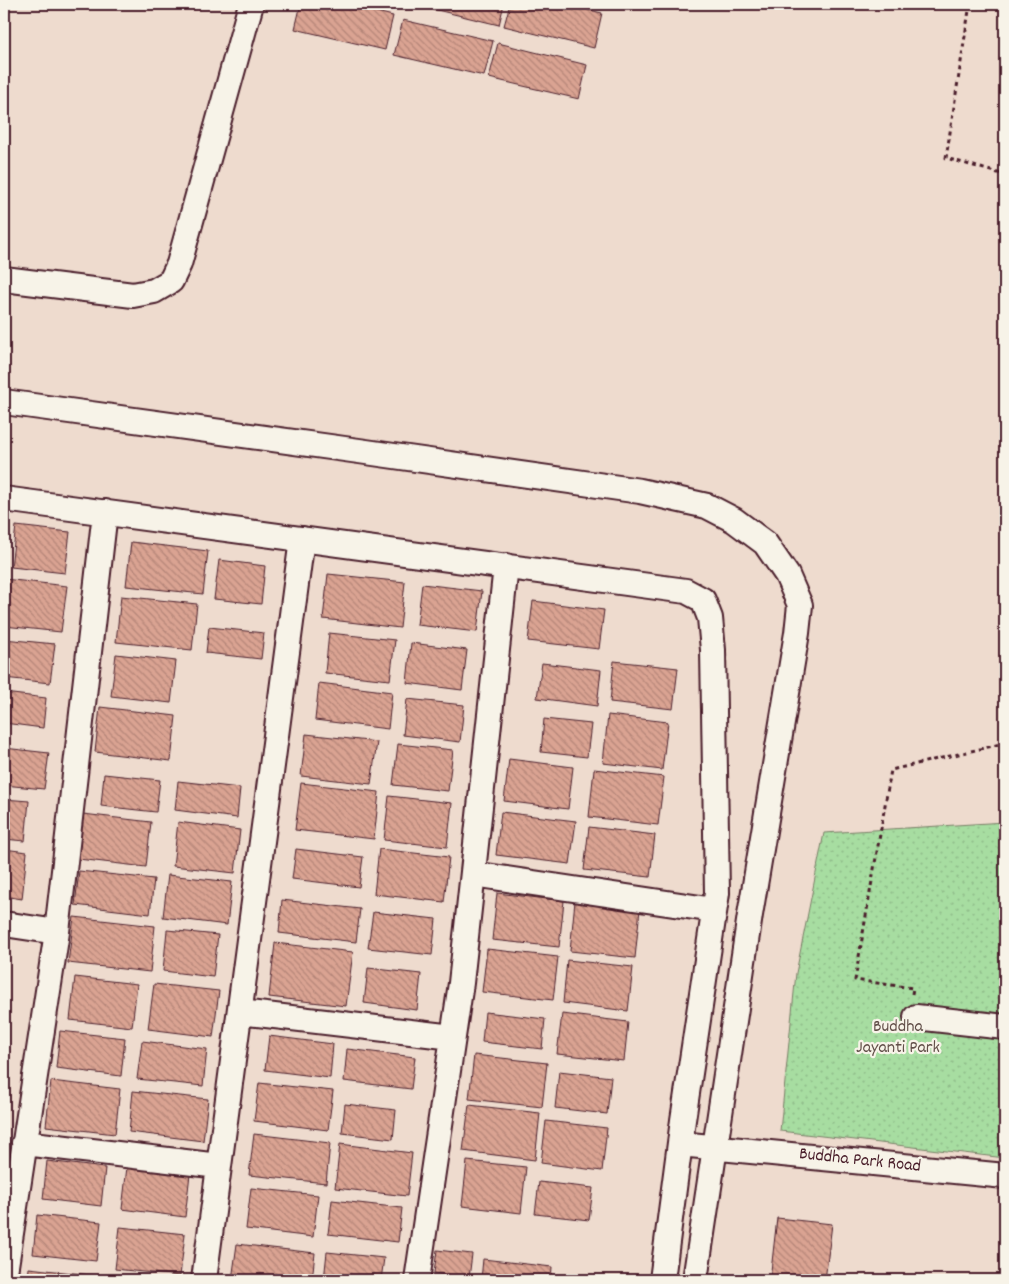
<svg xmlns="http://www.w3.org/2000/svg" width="1009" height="1284" font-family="Dekko,sans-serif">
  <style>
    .park { fill: url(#park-dots); stroke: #787e66 }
    .building { fill: url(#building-back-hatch); stroke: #4a1f2b }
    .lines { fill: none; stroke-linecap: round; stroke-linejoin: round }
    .minor-casing { stroke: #4a1f2b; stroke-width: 28 }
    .path { stroke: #4a1f2b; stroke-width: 3; stroke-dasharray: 4 4; stroke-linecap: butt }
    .minor { stroke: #f7f3e8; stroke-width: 24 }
    .labels { text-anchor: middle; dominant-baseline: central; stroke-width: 4.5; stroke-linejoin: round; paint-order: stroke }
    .park-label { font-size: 18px; fill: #614e48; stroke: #f7f3e8 }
    .street-label { font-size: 18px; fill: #4a1f2b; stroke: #f7f3e8 }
  </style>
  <defs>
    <pattern id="park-dots" width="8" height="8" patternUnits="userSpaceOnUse" patternTransform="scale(1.25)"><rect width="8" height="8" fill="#a7dda1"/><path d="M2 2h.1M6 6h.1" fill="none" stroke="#91bd8b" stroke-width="1.8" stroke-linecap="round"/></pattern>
    <pattern id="building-back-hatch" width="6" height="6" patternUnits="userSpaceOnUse" patternTransform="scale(1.25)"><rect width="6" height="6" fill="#daa392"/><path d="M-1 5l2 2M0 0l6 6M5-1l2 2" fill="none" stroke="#b38477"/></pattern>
  </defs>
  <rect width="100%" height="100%" fill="#eedbce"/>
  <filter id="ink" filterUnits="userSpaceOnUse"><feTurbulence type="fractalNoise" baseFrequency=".02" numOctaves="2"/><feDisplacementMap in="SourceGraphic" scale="10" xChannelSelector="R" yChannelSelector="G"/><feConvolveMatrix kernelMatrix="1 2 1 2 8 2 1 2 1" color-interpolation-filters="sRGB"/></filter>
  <g filter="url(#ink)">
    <path class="park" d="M 1005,822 L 1005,1158 L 780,1131 L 796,973 L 824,833 Z"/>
    <path class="building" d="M 301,4 L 343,4 L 393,16 L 385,50 L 295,29 Z
      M 412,4 L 504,4 L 499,25 Z
      M 510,4 L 564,4 L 602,13 L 594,48 L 504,26 Z
      M 403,20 L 493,41 L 484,76 L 394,55 Z
      M 498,43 L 587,65 L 579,99 L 489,78 Z
      M 16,526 L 70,532 L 65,573 L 11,567 Z
      M 131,542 L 208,551 L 203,594 L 126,586 Z
      M 219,560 L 265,566 L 261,604 L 214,599 Z
      M 328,574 L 405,582 L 400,628 L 323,619 Z
      M 4,579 L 67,586 L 61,632 L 4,626 Z
      M 422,584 L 482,591 L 477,632 L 417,625 Z
      M 121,596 L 197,604 L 192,650 L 116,642 Z
      M 533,601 L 604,610 L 599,649 L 528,641 Z
      M 209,627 L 264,633 L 261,659 L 206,653 Z
      M 329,633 L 395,640 L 390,680 L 325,673 Z
      M 4,639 L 55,644 L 50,683 L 4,678 Z
      M 411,643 L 467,650 L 462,690 L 407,683 Z
      M 116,654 L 176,661 L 171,703 L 111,696 Z
      M 614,661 L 678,668 L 673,709 L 610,702 Z
      M 542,663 L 601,670 L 597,706 L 537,698 Z
      M 319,683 L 392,692 L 388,729 L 315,720 Z
      M 4,693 L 46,698 L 43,728 L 4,723 Z
      M 407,699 L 464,705 L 460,742 L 403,735 Z
      M 100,707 L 176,716 L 171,761 L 95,752 Z
      M 608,715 L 668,722 L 662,770 L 603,763 Z
      M 544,719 L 591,724 L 587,757 L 541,752 Z
      M 306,734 L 377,742 L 371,784 L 301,776 Z
      M 398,744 L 453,750 L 448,791 L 393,785 Z
      M 4,748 L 49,753 L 44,789 L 4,785 Z
      M 509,759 L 573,767 L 568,809 L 504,801 Z
      M 594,769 L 664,777 L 658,825 L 589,817 Z
      M 104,774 L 160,780 L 156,812 L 101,806 Z
      M 178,781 L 240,788 L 237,818 L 175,810 Z
      M 301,783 L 379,792 L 374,839 L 295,830 Z
      M 389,796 L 452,803 L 447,847 L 384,840 Z
      M 4,799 L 29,801 L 25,841 L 4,839 Z
      M 501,812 L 576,821 L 570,864 L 496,855 Z
      M 83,814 L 151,822 L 146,867 L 78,859 Z
      M 178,822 L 240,830 L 235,873 L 173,866 Z
      M 589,827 L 655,835 L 650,877 L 584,870 Z
      M 4,849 L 27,852 L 22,899 L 4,896 Z
      M 296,849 L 363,857 L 359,887 L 292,879 Z
      M 379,849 L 449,857 L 444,902 L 374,894 Z
      M 79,871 L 154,879 L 150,914 L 75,905 Z
      M 168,875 L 232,882 L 227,925 L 163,917 Z
      M 497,893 L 564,901 L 559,947 L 492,940 Z
      M 282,900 L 360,909 L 356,942 L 279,933 Z
      M 575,901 L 640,909 L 635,958 L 570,951 Z
      M 373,912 L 436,919 L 432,955 L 368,948 Z
      M 74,917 L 155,926 L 150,972 L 68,963 Z
      M 167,930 L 218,935 L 213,977 L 163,971 Z
      M 275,943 L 353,952 L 346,1006 L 269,997 Z
      M 487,949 L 558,957 L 553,1000 L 482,992 Z
      M 567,960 L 633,967 L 628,1011 L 563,1003 Z
      M 368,968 L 421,974 L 417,1010 L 364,1003 Z
      M 75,977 L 137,984 L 132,1027 L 70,1020 Z
      M 154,984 L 219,991 L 213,1037 L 148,1029 Z
      M 485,1012 L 545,1019 L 542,1049 L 482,1042 Z
      M 562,1014 L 628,1022 L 624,1061 L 557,1054 Z
      M 60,1031 L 125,1038 L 121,1076 L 56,1068 Z
      M 269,1036 L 333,1044 L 330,1078 L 265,1070 Z
      M 142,1041 L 207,1049 L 203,1086 L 137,1079 Z
      M 347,1049 L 415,1057 L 411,1089 L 344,1081 Z
      M 474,1055 L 547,1063 L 542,1107 L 469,1099 Z
      M 559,1071 L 611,1077 L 607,1114 L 555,1108 Z
      M 51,1081 L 120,1089 L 115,1134 L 46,1126 Z
      M 259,1083 L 333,1091 L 328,1130 L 254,1121 Z
      M 133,1091 L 208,1099 L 203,1141 L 129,1132 Z
      M 345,1104 L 396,1110 L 393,1139 L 342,1133 Z
      M 469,1105 L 540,1113 L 535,1160 L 463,1151 Z
      M 546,1121 L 607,1128 L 602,1171 L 541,1163 Z
      M 254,1134 L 330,1143 L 326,1183 L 249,1175 Z
      M 340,1144 L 412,1153 L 407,1196 L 335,1188 Z
      M 47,1161 L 105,1168 L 101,1206 L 43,1199 Z
      M 467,1161 L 526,1167 L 521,1213 L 462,1206 Z
      M 127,1167 L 190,1174 L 185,1217 L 122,1209 Z
      M 539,1182 L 593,1188 L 589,1220 L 535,1214 Z
      M 251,1188 L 318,1195 L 313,1237 L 246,1229 Z
      M 332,1200 L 402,1208 L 398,1242 L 328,1234 Z
      M 37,1215 L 101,1222 L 96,1261 L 33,1254 Z
      M 777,1218 L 832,1224 L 825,1280 L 770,1280 Z
      M 120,1227 L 185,1234 L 180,1276 L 115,1269 Z
      M 237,1244 L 315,1253 L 312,1280 L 232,1280 Z
      M 437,1250 L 472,1254 L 469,1278 L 434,1273 Z
      M 327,1252 L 384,1258 L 381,1280 L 324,1280 Z
      M 483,1259 L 552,1267 L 551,1280 L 481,1280 Z
      M 29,1268 L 99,1276 L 98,1280 L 28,1280 Z"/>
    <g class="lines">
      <defs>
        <path id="minor" d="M 4,279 L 133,295 L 154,291 L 171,281 L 179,264 L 251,4
          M 4,402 L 359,451 L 640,491 L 707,506 L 734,520 L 765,543 L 787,575 L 800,605 L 797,633 L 750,915 L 695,1280
          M 4,499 L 686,591 L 703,600 L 710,618 L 713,650 L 717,893 L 683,1120 L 662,1280
          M 473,874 L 714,910
          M 4,924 L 57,932
          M 240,1012 L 453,1037
          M 916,1017 L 1005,1027
          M 24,1143 L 219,1166
          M 680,1144 L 1005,1176
          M 4,1279 L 57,932 L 105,512
          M 204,1280 L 302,539
          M 417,1280 L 461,983 L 506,566"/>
      </defs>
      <use href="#minor" class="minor-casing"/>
      <path class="path" d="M 970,4 L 946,158 L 1005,175
        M 912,994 L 913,988 L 855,980 L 891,770 L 1005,743"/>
      <use href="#minor" class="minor"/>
    </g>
  </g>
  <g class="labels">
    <g class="park-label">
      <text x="898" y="1027">Buddha<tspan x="898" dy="21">Jayanti Park</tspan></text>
    </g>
    <g class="street-label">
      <text transform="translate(860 1161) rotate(6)">Buddha Park Road</text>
    </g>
  </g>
  <rect width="1009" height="1284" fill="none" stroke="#f7f3e8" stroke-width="20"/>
  <rect x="10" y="10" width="989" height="1264" fill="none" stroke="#4a1f2b" stroke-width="2" filter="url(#ink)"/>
</svg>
